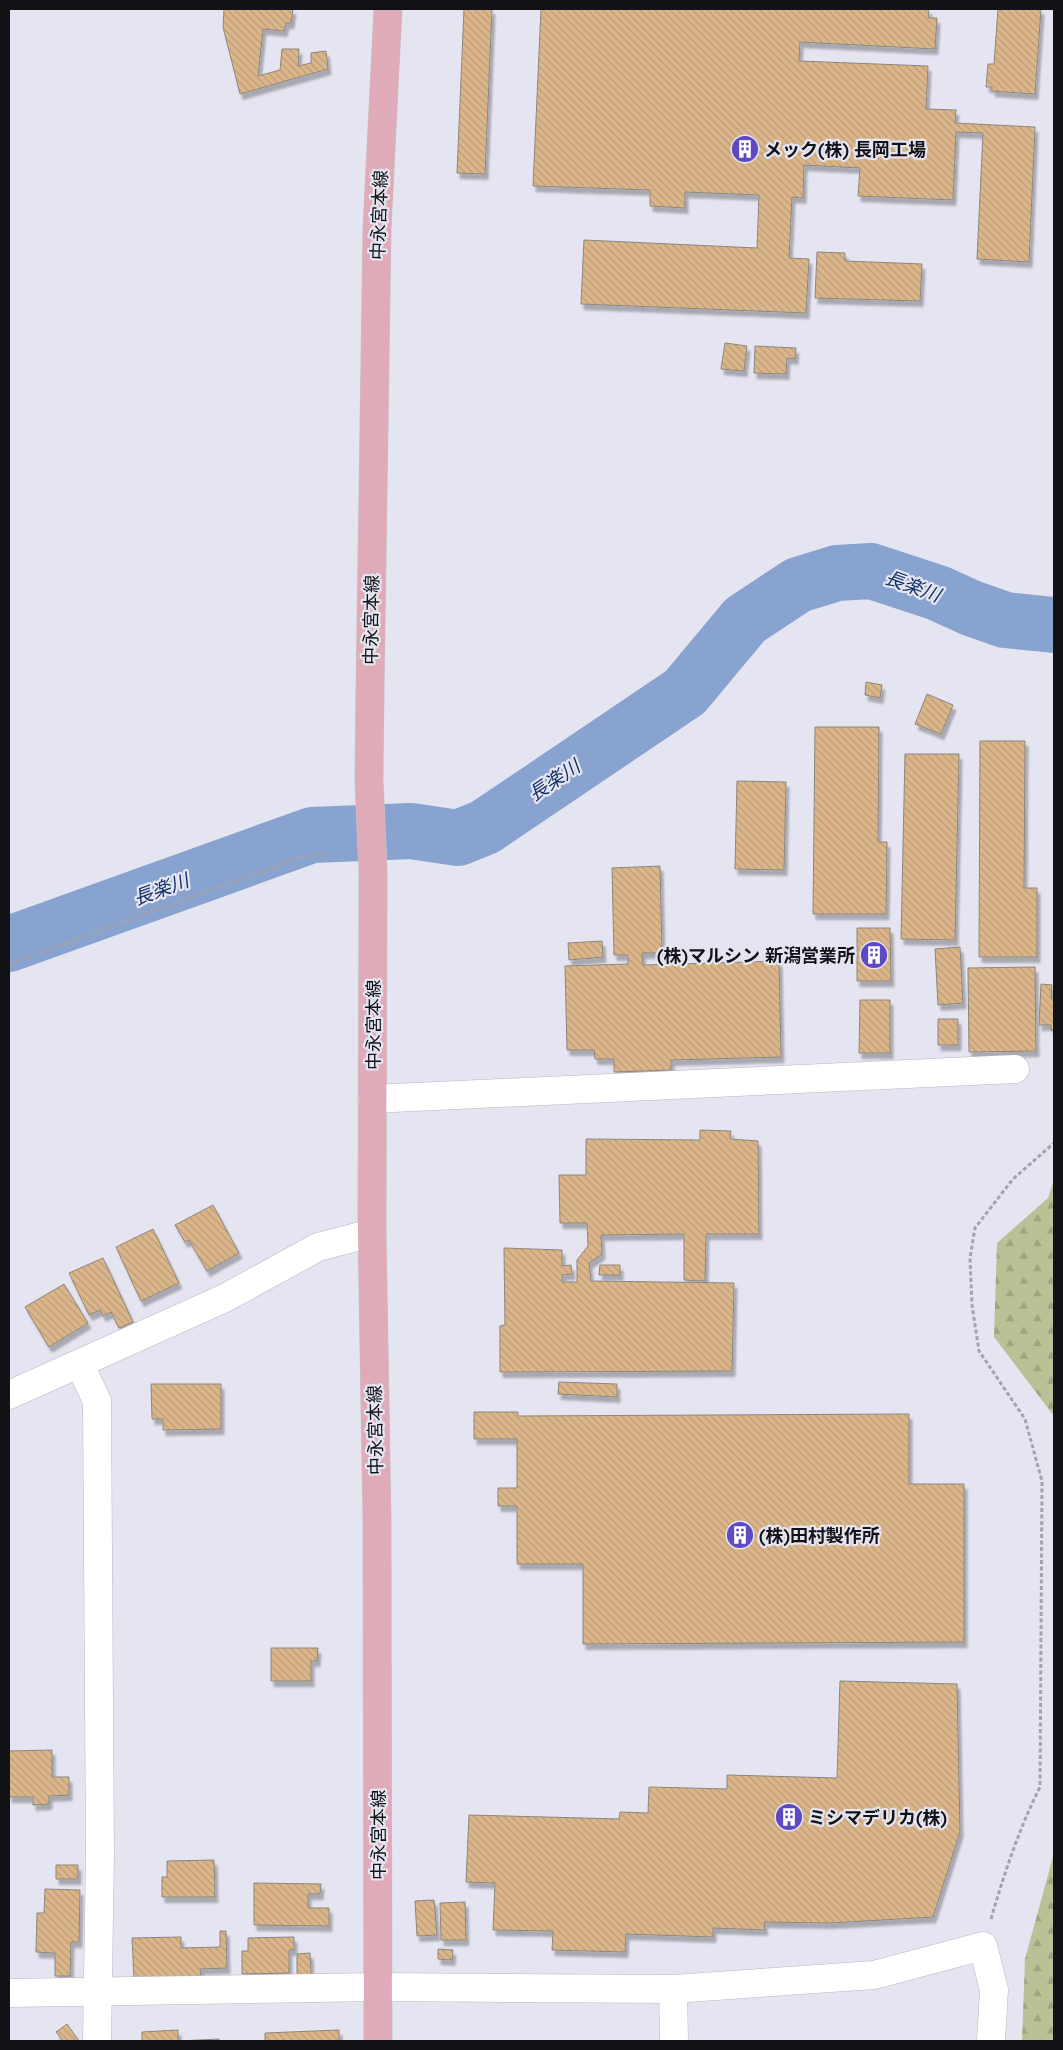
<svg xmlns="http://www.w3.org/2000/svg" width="1063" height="2050" font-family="Quicksand,'Noto Sans JP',sans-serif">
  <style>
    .forest { fill: url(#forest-firs) }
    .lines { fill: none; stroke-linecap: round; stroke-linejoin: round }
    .river { stroke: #89a3d0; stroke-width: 56 }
    .building { fill: url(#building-back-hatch); stroke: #8d867d; filter: url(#shadow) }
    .minor-casing { stroke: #b7b7c2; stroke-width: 29 }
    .major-casing { stroke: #c6c6c7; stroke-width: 29 }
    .path { stroke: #a2a3ab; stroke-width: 3; stroke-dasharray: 4 2.5; stroke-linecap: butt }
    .minor { stroke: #fff; stroke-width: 28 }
    .major { stroke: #dfabb8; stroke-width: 28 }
    .labels { text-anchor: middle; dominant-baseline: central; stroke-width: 4.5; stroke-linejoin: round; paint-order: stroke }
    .poi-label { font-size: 18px; font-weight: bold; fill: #111215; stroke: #e4e5f0; text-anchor: start }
    .street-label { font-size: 18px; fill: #111215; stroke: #e4e5f0 }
    .water-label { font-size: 19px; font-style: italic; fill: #143167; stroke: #e4e5f0 }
  </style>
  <defs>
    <pattern id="forest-firs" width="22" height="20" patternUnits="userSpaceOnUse" patternTransform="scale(1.25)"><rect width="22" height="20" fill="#b9c196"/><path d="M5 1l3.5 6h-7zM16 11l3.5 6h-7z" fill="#9ea580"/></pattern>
    <pattern id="building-back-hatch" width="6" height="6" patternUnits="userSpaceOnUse" patternTransform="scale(1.25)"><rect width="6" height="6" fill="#dcb68b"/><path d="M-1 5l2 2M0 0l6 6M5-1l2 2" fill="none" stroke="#bc9b77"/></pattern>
    <filter id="shadow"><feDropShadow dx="3" dy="5.5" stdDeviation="1" flood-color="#0004"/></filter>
  </defs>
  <rect width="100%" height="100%" fill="#e4e5f0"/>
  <path class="forest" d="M 1054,1180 L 1054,1416 L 994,1337 L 997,1243 L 1048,1198 Z
    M 1054,1853 L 1054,2041 L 1022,2041 L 1025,1959 Z"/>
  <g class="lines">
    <path class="river" d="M 9,944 L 312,835 L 411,831 L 458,838 L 485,827 L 685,692 L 745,620 L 798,585 L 837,573 L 871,571 L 938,593 L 971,608 L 1005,620 L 1054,625"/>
  </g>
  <path class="building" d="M 224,9 L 293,9 L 291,23 L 286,23 L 284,31 L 263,29 L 258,76 L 280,70 L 282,49 L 299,49 L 298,66 L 311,63 L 311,53 L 326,51 L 328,69 L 240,94 L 223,27 Z
    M 464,9 L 492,9 L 485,174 L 457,173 Z
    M 541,9 L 929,9 L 928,18 L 937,18 L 935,49 L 800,42 L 799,61 L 928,66 L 926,109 L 956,110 L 955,123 L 1035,127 L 1029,262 L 977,259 L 983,133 L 956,132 L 953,200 L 858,196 L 860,168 L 804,165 L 803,198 L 792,197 L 789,258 L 809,259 L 806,313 L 581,304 L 584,240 L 757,248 L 759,195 L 685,192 L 685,208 L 650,206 L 650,190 L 533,186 Z
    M 998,9 L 1041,9 L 1035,94 L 992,91 L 992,87 L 986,87 L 988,64 L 994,64 Z
    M 817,252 L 845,253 L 845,261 L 922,264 L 920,301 L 815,298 Z
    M 725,343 L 747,346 L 744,371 L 721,369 Z
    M 755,346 L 796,348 L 795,359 L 787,358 L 786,374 L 754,373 Z
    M 866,682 L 882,685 L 880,698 L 865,695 Z
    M 927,694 L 953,705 L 941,734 L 915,724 Z
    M 815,727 L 879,727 L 878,842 L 887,842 L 886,914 L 813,914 Z
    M 980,741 L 1025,741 L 1024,888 L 1037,888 L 1037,957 L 979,957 Z
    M 905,754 L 959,754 L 955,940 L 901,939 Z
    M 737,781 L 786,782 L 784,870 L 735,869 Z
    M 660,866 L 662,953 L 642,953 L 643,965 L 779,961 L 781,1057 L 671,1060 L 671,1070 L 614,1072 L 614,1059 L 595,1059 L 594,1050 L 567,1050 L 565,966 L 628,964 L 628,955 L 614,955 L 612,868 Z
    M 857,928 L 890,928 L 891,981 L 857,981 Z
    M 602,941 L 603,957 L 569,960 L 568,943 Z
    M 960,947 L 963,1003 L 938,1005 L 935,949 Z
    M 1035,967 L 1036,1051 L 969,1052 L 968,968 Z
    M 1041,984 L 1052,985 L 1051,998 L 1054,998 L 1054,1031 L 1051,1030 L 1051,1025 L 1039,1025 Z
    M 860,1000 L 890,1000 L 890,1053 L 859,1053 Z
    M 938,1019 L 958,1019 L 958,1045 L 938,1045 Z
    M 700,1130 L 731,1131 L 730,1139 L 758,1141 L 759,1234 L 706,1234 L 705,1281 L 684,1280 L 684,1234 L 601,1235 L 602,1254 L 589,1263 L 591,1281 L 734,1283 L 732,1371 L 500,1372 L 500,1326 L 505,1325 L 504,1248 L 562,1250 L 562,1266 L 571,1265 L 572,1274 L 562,1275 L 562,1282 L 577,1282 L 577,1260 L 588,1246 L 587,1223 L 560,1223 L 559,1175 L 586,1175 L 586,1139 L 700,1140 Z
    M 213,1205 L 239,1253 L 207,1271 L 189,1240 L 185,1242 L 175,1225 Z
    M 153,1229 L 179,1283 L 141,1301 L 116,1247 Z
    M 103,1258 L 133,1322 L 119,1328 L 111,1312 L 103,1316 L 100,1310 L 89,1315 L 69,1273 Z
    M 600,1265 L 620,1265 L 620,1275 L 599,1275 Z
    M 64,1284 L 88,1323 L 49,1347 L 25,1307 Z
    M 559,1382 L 617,1384 L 617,1397 L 558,1394 Z
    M 151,1384 L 221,1384 L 221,1429 L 163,1430 L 163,1419 L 152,1419 Z
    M 474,1412 L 518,1412 L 518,1416 L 909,1414 L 909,1484 L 964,1484 L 964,1642 L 583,1644 L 583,1564 L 517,1564 L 517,1506 L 498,1506 L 498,1488 L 517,1488 L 517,1439 L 474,1439 Z
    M 271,1648 L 318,1648 L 317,1661 L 311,1661 L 311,1681 L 271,1681 Z
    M 840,1681 L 957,1684 L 960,1832 L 933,1917 L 830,1923 L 764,1922 L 765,1930 L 713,1928 L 713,1937 L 626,1934 L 625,1952 L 552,1950 L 553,1931 L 493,1930 L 495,1883 L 466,1882 L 469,1815 L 619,1819 L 620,1812 L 648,1813 L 649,1787 L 727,1789 L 727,1775 L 837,1778 Z
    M 52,1750 L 52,1777 L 69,1777 L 69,1795 L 49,1796 L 49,1804 L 33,1805 L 33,1797 L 9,1797 L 9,1751 Z
    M 214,1860 L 215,1897 L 162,1897 L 162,1877 L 167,1877 L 167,1861 Z
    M 56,1865 L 78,1865 L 78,1879 L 56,1879 Z
    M 254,1883 L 321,1884 L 320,1894 L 308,1894 L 308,1908 L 329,1908 L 329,1926 L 254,1925 Z
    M 45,1889 L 80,1890 L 79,1942 L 71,1942 L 70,1976 L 55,1976 L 55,1953 L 36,1952 L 37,1913 L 44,1913 Z
    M 434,1900 L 437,1935 L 417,1936 L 415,1901 Z
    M 465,1902 L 466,1940 L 441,1940 L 440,1903 Z
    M 220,1931 L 226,1931 L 227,1968 L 200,1969 L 201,1978 L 134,1979 L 132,1938 L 181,1937 L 181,1948 L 220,1947 Z
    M 294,1937 L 294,1950 L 289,1950 L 289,1973 L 242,1974 L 242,1951 L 248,1951 L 248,1938 Z
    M 438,1949 L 453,1950 L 452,1960 L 438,1959 Z
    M 310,1953 L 311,1975 L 297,1976 L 297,1954 Z
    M 67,2024 L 79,2041 L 63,2041 L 56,2032 Z
    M 178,2030 L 178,2041 L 219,2039 L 219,2041 L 142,2041 L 142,2032 Z
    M 339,2030 L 339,2041 L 265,2041 L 265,2033 Z"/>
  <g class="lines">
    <defs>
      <path id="minor" d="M 372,1099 L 1015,1069
        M 80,1365 L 97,1401 L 100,1854 L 97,2041
        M 9,1395 L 225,1298 L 318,1247 L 372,1233
        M 673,1989 L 674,2041
        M 9,1993 L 378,1987 L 673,1989 L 874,1975 L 983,1946 L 994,1990 L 991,2041"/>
      <path id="major" d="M 378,2041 L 377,1520 L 372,1233 L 373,871 L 369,780 L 370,691 L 377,228 L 388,9"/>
    </defs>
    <use href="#minor" class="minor-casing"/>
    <use href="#major" class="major-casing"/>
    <path class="path" d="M 9,964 L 301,857 L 329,854
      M 991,1919 C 1004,1874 1019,1829 1040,1787 L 1042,1481 L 1025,1419 L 979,1351 L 972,1305 L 970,1258 L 975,1228 L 1013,1179 L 1054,1143"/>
    <use href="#minor" class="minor"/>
    <use href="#major" class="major"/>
  </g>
  <defs>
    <symbol id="building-disc" viewBox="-11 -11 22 22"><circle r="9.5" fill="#5e49c2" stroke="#e4e5f0"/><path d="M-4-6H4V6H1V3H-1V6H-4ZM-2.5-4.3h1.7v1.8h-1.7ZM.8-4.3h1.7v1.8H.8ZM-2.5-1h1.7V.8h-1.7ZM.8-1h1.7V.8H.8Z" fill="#fff"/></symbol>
  </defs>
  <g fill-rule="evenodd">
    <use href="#building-disc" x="729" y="133" width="32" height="32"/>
    <use href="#building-disc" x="858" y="939" width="32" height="32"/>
    <use href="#building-disc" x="724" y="1519" width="32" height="32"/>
    <use href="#building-disc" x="773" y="1801" width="32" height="32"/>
  </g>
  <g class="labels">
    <g class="poi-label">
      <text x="764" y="149">メック(株) 長岡工場</text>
      <text x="855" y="955" text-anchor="end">(株)マルシン 新潟営業所</text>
      <text x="759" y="1535">(株)田村製作所</text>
      <text x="808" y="1817">ミシマデリカ(株)</text>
    </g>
    <g class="street-label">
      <text transform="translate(379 215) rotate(-88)">中永宮本線</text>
      <text transform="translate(371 620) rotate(-89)">中永宮本線</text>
      <text transform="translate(373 1025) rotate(-90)">中永宮本線</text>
      <text transform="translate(375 1430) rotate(-91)">中永宮本線</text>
      <text transform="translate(378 1835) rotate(-90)">中永宮本線</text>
    </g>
    <g class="water-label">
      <text transform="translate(913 586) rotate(20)">長楽川</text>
      <text transform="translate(554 780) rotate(-34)">長楽川</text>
      <text transform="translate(161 889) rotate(-20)">長楽川</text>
    </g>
  </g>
  <rect width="1063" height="2050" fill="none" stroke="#111215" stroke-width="20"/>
</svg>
